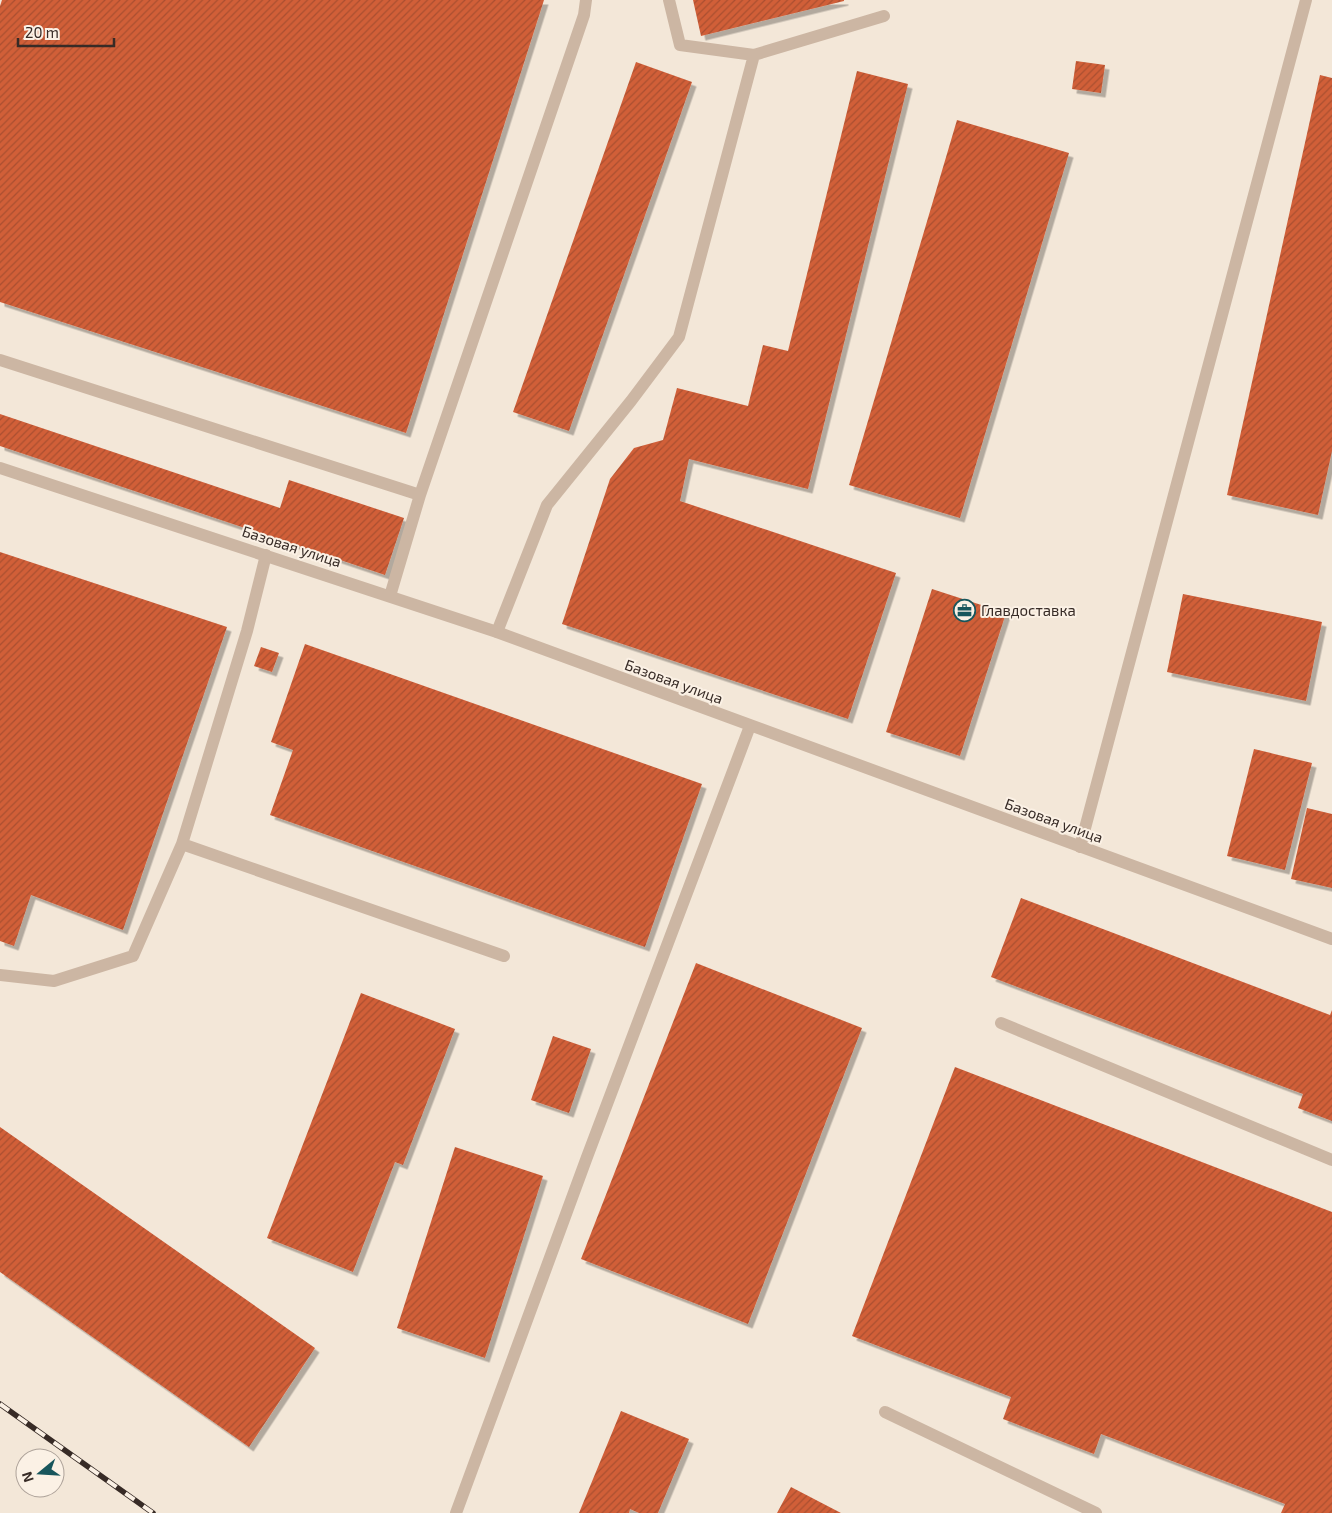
<svg xmlns="http://www.w3.org/2000/svg" width="1332" height="1513" font-family="'Exo 2',sans-serif">
  <style>
    .building { fill: url(#building-hatch); filter: url(#shadow) }
    .lines { fill: none; stroke-linecap: round; stroke-linejoin: round }
    .service { stroke: #ccb6a3; stroke-width: 12 }
    .minor { stroke: #ccb6a3; stroke-width: 12 }
    .rail-casing { stroke: #372b26; stroke-width: 5.5 }
    .rail { stroke: #fbf1e5; stroke-width: 4; stroke-dasharray: 11; stroke-linecap: butt }
    .labels { text-anchor: middle; dominant-baseline: central; stroke-width: 4; stroke-linejoin: round; paint-order: stroke }
    .street-label { font-size: 15px; fill: #372b26; stroke: #fbf1e5 }
    .poi-label { font-size: 15px; fill: #372b26; stroke: #fbf1e5; text-anchor: start }
  </style>
  <defs>
    <pattern id="building-hatch" width="6" height="6" patternUnits="userSpaceOnUse" patternTransform="scale(1.25)"><rect width="6" height="6" fill="#d15f39"/><path d="M-1 1l2-2M0 6l6-6M5 7l2-2" fill="none" stroke="#aa4f30"/></pattern>
    <filter id="shadow"><feDropShadow dx="4.5" dy="4.5" stdDeviation="0" flood-color="#0004"/></filter>
  </defs>
  <rect width="100%" height="100%" fill="#f3e7d8"/>
  <path class="building" d="M 2,0 L 544,0 L 406,433 L 0,302 L 0,6 Z
    M 693,0 L 844,0 L 844,1 L 701,36 Z
    M 1076,61 L 1105,65 L 1101,93 L 1072,89 Z
    M 636,62 L 692,82 L 569,431 L 513,412 Z
    M 857,71 L 908,84 L 808,489 L 689,459 L 680,501 L 896,573 L 848,719 L 562,624 L 610,479 L 634,448 L 663,440 L 677,388 L 748,406 L 763,345 L 788,351 Z
    M 1320,75 L 1332,78 L 1332,451 L 1318,515 L 1227,495 Z
    M 957,120 L 1069,153 L 960,518 L 849,485 Z
    M 0,414 L 280,508 L 289,480 L 404,518 L 385,575 L 0,446 Z
    M 0,552 L 227,627 L 123,930 L 31,895 L 14,946 L 0,941 Z
    M 932,589 L 1006,613 L 960,756 L 886,732 Z
    M 1183,594 L 1322,622 L 1306,701 L 1167,672 Z
    M 305,644 L 702,784 L 645,947 L 270,815 L 293,750 L 271,742 Z
    M 261,647 L 279,653 L 272,672 L 254,666 Z
    M 1254,749 L 1312,763 L 1285,870 L 1227,856 Z
    M 1307,808 L 1332,814 L 1332,888 L 1291,879 Z
    M 1021,898 L 1330,1015 L 1332,1010 L 1332,1121 L 1298,1108 L 1303,1094 L 991,977 Z
    M 696,963 L 862,1028 L 748,1324 L 581,1259 Z
    M 361,993 L 455,1029 L 403,1165 L 395,1162 L 353,1272 L 267,1238 Z
    M 553,1036 L 591,1049 L 569,1113 L 531,1100 Z
    M 955,1067 L 1332,1212 L 1332,1513 L 1281,1513 L 1285,1504 L 1101,1434 L 1094,1454 L 1003,1419 L 1011,1397 L 852,1336 Z
    M 0,1127 L 315,1348 L 249,1447 L 0,1272 Z
    M 455,1147 L 543,1176 L 485,1358 L 397,1328 Z
    M 621,1411 L 689,1439 L 658,1513 L 639,1513 L 630,1509 L 629,1513 L 579,1513 Z
    M 791,1487 L 841,1513 L 777,1513 Z"/>
  <g class="lines">
    <path class="service" d="M 669,0 L 680,45 L 754,55
      M 0,360 L 420,495 L 584,15 L 586,0
      M 390,596 L 420,495
      M 497,632 L 547,505 L 631,401 L 679,337 L 754,55 L 884,16
      M 182,844 L 504,956
      M 1080,847 L 1306,0
      M 0,975 L 54,981 L 133,956 L 182,844 L 247,631 L 266,555
      M 1001,1023 L 1332,1160
      M 885,1412 L 1096,1513
      M 456,1513 L 587,1157 L 750,726"/>
    <path class="minor" d="M 0,468 L 497,632 L 1332,939"/>
    <defs>
      <path id="rail" d="M 0,1404 L 153,1513"/>
    </defs>
    <use href="#rail" class="rail-casing"/>
    <use href="#rail" class="rail"/>
  </g>
  <defs>
    <symbol id="office-ring" viewBox="-11 -11 22 22"><circle r="9.5" fill="#fbf1e5" stroke="#18565c" stroke-width="1.5"/><path d="M-6-3h4V-5.5h4V-3h4V5H-6ZM-1-4.5V-3h2v-1.5ZM-6 0V1H6V0Z" fill="#18565c"/></symbol>
  </defs>
  <g fill-rule="evenodd">
    <use href="#office-ring" x="952" y="598" width="25" height="25"/>
  </g>
  <g class="labels">
    <g class="street-label">
      <text transform="translate(292 546) rotate(18)">Базовая улица</text>
      <text transform="translate(674 681) rotate(20)">Базовая улица</text>
      <text transform="translate(1054 820) rotate(20)">Базовая улица</text>
    </g>
    <g class="poi-label">
      <text x="981" y="610">Главдоставка</text>
    </g>
  </g>
  <g transform="translate(40 1473) rotate(252)"><circle r="24" fill="#fbf1e5" stroke="#ada299"/>
  <path d="M0-4L9 19L0 12L-9 19Z" fill="#18565c"/>
  <text y="-8" font-size="14" font-weight="bold" text-anchor="middle" fill="#372b26">N</text>
  </g>
  <path d="M18 38v8h96v-8" fill="none" stroke="#372b26" stroke-width="2.5"/>
  <text x="25" y="38" font-size="15" fill="#372b26" stroke="#fbf1e5" stroke-width="4" paint-order="stroke">20 m</text>
</svg>
